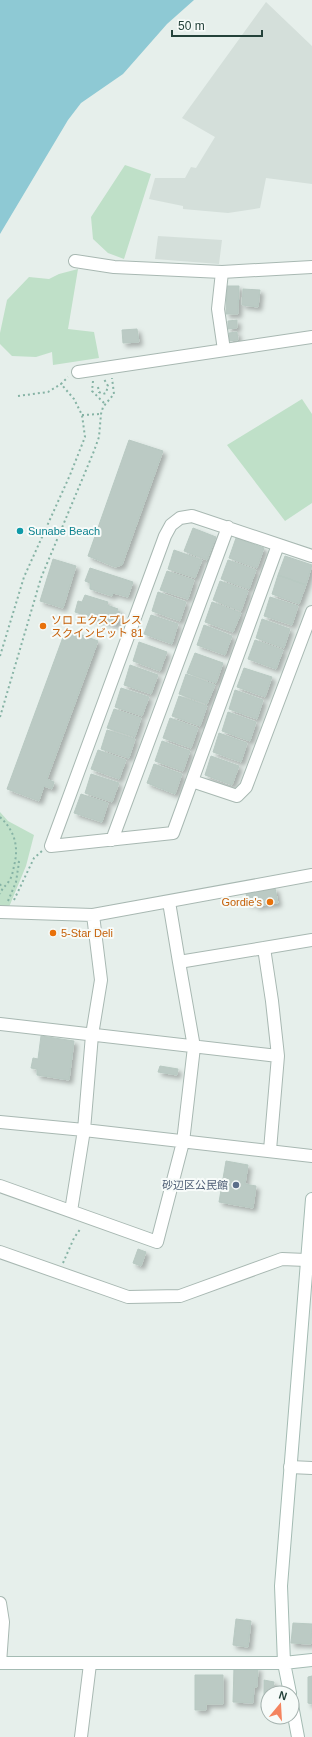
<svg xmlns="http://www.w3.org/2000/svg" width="312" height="1737" font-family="Helvetica,'Noto Sans JP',sans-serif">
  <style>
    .built { fill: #d4dfda }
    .green { fill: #bfe0c8 }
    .water { fill: #8ec9d4 }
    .building { fill: #bbcac4; stroke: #b8c9c2; filter: url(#shadow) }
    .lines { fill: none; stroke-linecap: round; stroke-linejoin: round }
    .street-casing { stroke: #a8b8b2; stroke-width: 14 }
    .secondary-casing { stroke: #a4bbb3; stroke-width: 14 }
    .path { stroke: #86b3a5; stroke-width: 2; stroke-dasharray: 2 3; stroke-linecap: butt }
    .street { stroke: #fff; stroke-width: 12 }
    .secondary { stroke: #fff; stroke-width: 12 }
    .culture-dot { fill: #0f9aa8; stroke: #f7fbf9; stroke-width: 1.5 }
    .food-dot { fill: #e8710a; stroke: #f7fbf9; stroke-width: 1.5 }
    .service-dot { fill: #5c6f8a; stroke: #f7fbf9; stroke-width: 1.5 }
    .labels { text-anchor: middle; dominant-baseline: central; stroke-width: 4; stroke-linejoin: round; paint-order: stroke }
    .culture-label { font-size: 11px; fill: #0d838f; stroke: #f7fbf9; text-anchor: start }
    .food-label { font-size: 11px; fill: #c56008; stroke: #f7fbf9; text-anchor: start }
    .service-label { font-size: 11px; fill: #4e5e75; stroke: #f7fbf9; text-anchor: end }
  </style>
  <defs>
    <filter id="shadow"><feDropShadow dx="3.5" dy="3.5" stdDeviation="2" flood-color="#0004"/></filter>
  </defs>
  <rect width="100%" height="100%" fill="#e6efeb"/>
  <path class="built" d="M 266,2 L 312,46 L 312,184 L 266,178 L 260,208 L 228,213 L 183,209 L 183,206 L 149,199 L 155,178 L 185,178 L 191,167 L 196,168 L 215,137 L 182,118 Z
    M 158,236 L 222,240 L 219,264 L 155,259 Z"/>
  <path class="green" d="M 125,165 L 151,174 L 124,259 L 108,253 L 93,239 L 91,217 Z
    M 78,269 L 68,329 L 94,332 L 99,358 L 53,365 L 52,352 L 36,357 L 12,356 L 0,344 L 0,333 L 7,300 L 29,277 L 49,279 L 59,274 Z
    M 302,399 L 312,414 L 312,503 L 285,521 L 227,445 Z
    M 0,812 L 8,821 L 34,835 L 26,866 L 9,907 L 0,906 Z"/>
  <path class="water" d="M 0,0 L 194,0 L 167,24 L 123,74 L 81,103 L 68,120 L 0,234 Z"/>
  <path class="building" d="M 227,286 L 239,286 L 238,314 L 226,314 Z
    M 243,289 L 260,290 L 258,307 L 242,305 Z
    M 237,320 L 237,328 L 228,329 L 228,321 Z
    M 137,329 L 139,342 L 123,343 L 122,330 Z
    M 237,332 L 238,340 L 229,341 L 229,333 Z
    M 129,440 L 163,451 L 122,565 L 115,567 L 88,556 Z
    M 193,528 L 216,537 L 207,560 L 184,551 Z
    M 236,538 L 264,548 L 257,568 L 229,558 Z
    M 174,550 L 202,560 L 195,578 L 168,569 Z
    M 285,556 L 312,565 L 306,585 L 278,575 Z
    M 53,559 L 76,566 L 63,608 L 40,601 Z
    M 228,560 L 256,570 L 249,589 L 221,579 Z
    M 90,568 L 133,582 L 128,597 L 113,593 L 112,596 L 90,589 L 90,583 L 85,581 Z
    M 167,571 L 194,580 L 188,599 L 160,590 Z
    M 278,575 L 306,585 L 299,604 L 272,594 Z
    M 220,581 L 248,591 L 241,611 L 213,600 Z
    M 158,592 L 186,602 L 180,621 L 152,611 Z
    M 85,595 L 108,602 L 107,605 L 118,609 L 117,611 L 120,612 L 116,625 L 75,612 L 78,601 L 82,602 Z
    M 270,597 L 298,606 L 292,625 L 264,616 Z
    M 212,602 L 241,613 L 233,632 L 205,622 Z
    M 151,615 L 178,624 L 172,644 L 144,634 Z
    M 262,619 L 290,629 L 284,648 L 256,638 Z
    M 204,625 L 232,636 L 225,655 L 197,645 Z
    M 66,629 L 98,641 L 47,779 L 54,782 L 52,789 L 44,786 L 39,801 L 7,789 Z
    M 255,640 L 283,650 L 276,669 L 248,659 Z
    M 139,642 L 167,652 L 160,671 L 133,661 Z
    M 195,653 L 223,663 L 216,683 L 187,673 Z
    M 130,665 L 158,675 L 151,694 L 124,685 Z
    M 244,668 L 272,677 L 265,697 L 237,687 Z
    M 186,674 L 215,685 L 207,704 L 179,694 Z
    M 121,688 L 149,697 L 142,716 L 115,707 Z
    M 235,690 L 263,700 L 257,719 L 229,709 Z
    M 179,696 L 207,706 L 200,726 L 172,716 Z
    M 114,709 L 141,718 L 135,737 L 107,728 Z
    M 228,712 L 256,722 L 250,741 L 222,731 Z
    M 170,718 L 198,728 L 191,748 L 163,738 Z
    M 107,730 L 135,739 L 129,758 L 101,749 Z
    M 219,733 L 247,743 L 241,762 L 213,752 Z
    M 162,741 L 190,751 L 183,771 L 155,761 Z
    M 98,750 L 126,760 L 119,779 L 91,769 Z
    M 211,756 L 239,766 L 232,785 L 205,775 Z
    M 154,764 L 182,774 L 175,794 L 147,783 Z
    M 91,774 L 119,783 L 112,802 L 85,793 Z
    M 81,794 L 108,803 L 102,822 L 74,813 Z
    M 275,888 L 278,903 L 255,906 L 255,902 L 248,904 L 246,893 Z
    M 41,1036 L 74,1041 L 69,1080 L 37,1075 L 37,1069 L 31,1068 L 33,1058 L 38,1059 Z
    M 160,1066 L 178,1069 L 177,1075 L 158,1072 Z
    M 226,1161 L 248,1165 L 245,1184 L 256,1186 L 253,1208 L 219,1202 Z
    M 138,1249 L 146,1252 L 141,1266 L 133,1263 Z
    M 236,1619 L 251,1621 L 248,1647 L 233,1645 Z
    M 293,1623 L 312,1624 L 311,1644 L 291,1643 Z
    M 234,1667 L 258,1668 L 257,1687 L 254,1687 L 253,1703 L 233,1702 Z
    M 195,1675 L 223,1675 L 223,1704 L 206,1704 L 206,1710 L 195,1710 Z
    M 312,1676 L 312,1704 L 308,1703 L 308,1677 Z
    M 264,1680 L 274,1682 L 273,1688 L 282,1689 L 281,1693 L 268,1693 L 268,1702 L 264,1700 Z"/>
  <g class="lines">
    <defs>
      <path id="street" d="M 75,261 L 114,267 L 222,272 L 312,267
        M 222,272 L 218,309 L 224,350
        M 78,372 L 312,337
        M 278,545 L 173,833 L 51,846 L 165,536 L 171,525 L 180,518 L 192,516 L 312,556
        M 192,781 L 237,796 L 246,787 L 312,612
        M 112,840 L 228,527
        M 169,902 L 179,962 L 312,940
        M 0,912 L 93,915 L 312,875
        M 264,948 L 272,1001 L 278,1056 L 270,1150
        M 0,1024 L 278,1056
        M 0,1122 L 84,1130 L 312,1156
        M 0,1186 L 157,1242 L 183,1142 L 194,1047 L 179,962
        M 71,1211 L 84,1130 L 92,1035 L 101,980 L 93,915
        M 0,1252 L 128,1297 L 180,1296 L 282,1259 L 306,1260
        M 290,1467 L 312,1468
        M 0,1603 L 3,1622 L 0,1663
        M 81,1737 L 90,1664"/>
      <path id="secondary" d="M 0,1663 L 284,1663 L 312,1660
        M 290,1693 L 284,1663 L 281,1586 L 312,1199
        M 292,1705 L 298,1737"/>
    </defs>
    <use href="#street" class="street-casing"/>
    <use href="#secondary" class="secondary-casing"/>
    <path class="path" d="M 93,381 L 92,391 L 105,404
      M 98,387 L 99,392 L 103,394 L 106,393 L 108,386 L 104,379
      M 18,396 L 48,392 L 61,384
      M 82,415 L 101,414
      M 0,656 L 24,577 L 70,475 L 85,437 L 82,415 L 74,399 L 61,384 L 68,377
      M 0,717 L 41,578 L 94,451 L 99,437 L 101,414 L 103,407 L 114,394 L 112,378
      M 0,817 C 15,831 19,847 14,866 C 13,871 12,877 9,881 C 6,886 2,888 0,894
      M 0,884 L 2,888
      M 14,900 L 34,858 L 42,851
      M 8,901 L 16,882 L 19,862 L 15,861
      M 63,1263 L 74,1238 L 81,1228"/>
    <use href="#street" class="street"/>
    <use href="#secondary" class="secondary"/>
  </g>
  <circle class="culture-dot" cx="20" cy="531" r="4"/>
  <g class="food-dot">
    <circle cx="43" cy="626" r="4"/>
    <circle cx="270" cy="902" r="4"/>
    <circle cx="53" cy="933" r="4"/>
  </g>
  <circle class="service-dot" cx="236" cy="1185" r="4"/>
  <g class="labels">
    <g class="culture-label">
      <text x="28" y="531">Sunabe Beach</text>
    </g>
    <g class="food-label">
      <text x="51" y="620">ソロ エクスプレス<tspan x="51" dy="13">スクインビット 81</tspan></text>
      <text x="262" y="902" text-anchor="end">Gordie's</text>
      <text x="61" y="933">5-Star Deli</text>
    </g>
    <g class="service-label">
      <text x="228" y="1185">砂辺区公民館</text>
    </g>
  </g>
  <g transform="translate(280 1705) rotate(18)"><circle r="19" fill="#f7fbf9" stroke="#a3b1ad"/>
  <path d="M0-3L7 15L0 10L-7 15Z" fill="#f4845f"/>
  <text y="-6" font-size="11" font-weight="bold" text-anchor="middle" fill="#24423a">N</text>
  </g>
  <path d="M172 30v6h90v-6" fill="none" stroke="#24423a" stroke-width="2"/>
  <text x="178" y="30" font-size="12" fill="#24423a" stroke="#f7fbf9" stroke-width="3" paint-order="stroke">50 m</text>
</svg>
